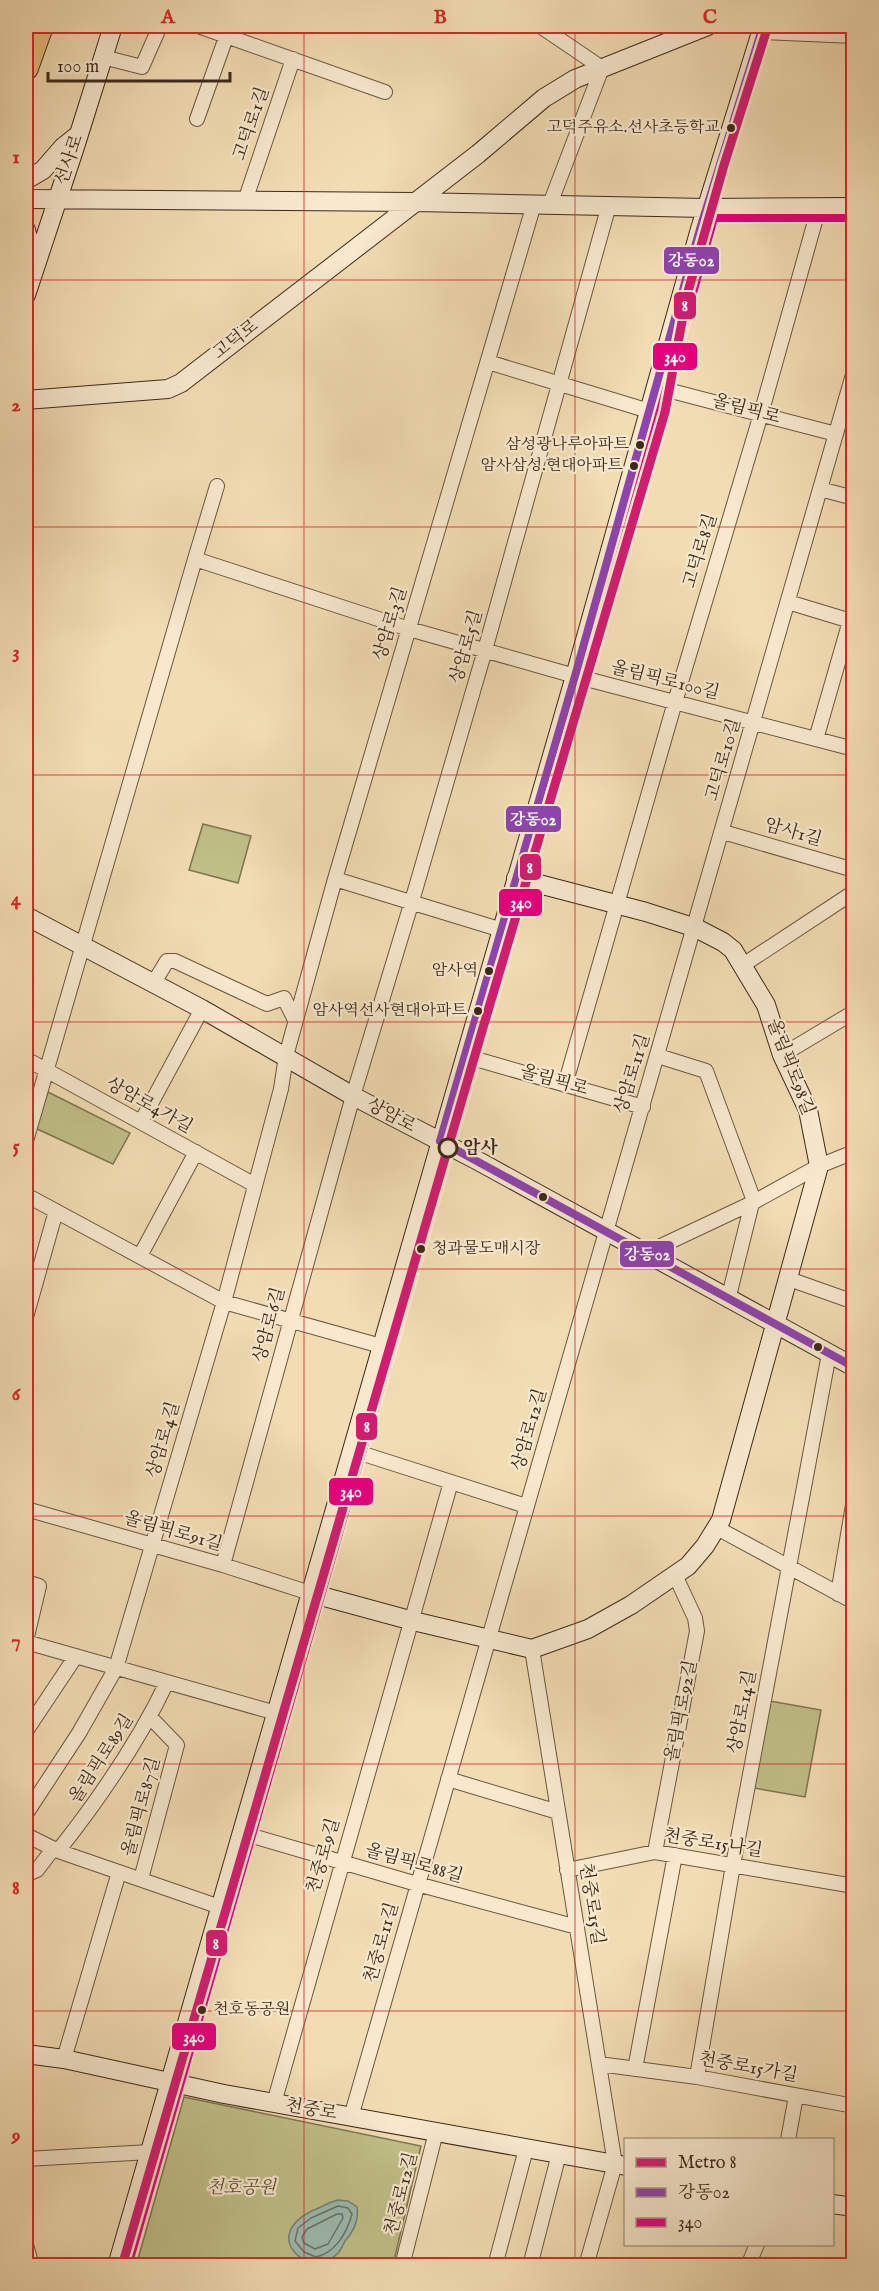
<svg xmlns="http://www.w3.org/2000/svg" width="879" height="2291" font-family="'IM FELL English','Noto Serif KR',serif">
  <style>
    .green { fill: #c0bf88; stroke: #7e7451; stroke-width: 1.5 }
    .water { fill: #9bbbb1; stroke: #758175; stroke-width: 1.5 }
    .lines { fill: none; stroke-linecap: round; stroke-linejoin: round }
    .shore { stroke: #6c7266; stroke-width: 1.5 }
    .street-casing { stroke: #6a5640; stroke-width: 16 }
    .secondary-casing { stroke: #3d291a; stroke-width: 20 }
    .highway-casing { stroke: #3d291a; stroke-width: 26 }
    .street { stroke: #f7e8ce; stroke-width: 14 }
    .secondary { stroke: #f7e8ce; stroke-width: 18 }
    .highway { stroke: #e9be7a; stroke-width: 24 }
    .bus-1-casing { stroke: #f7e8ce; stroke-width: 12 }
    .bus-2-casing { stroke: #f7e8ce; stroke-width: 12 }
    .bus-1 { stroke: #8e44ad; stroke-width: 8 }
    .bus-2 { stroke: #e5007d; stroke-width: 8 }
    .metro-1-casing { stroke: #f7e8ce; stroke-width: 14 }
    .metro-1 { stroke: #d11d70; stroke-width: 9 }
    .grid { fill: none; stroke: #d62828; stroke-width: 1.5; stroke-opacity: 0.55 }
    .bus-dot { fill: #3d291a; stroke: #f7e8ce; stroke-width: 2 }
    .stop-dot { fill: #f7e8ce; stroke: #3d291a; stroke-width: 3 }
    .labels { text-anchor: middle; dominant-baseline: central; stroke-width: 4.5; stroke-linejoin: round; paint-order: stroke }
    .bus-label { font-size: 16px; fill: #3d291a; stroke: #f7e8ce; text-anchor: end }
    .street-label { font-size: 18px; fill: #3d291a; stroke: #f7e8ce }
    .stop-label { font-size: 18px; font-weight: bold; fill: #3d291a; stroke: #f7e8ce; text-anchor: start }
    .park-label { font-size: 18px; font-style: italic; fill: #5e4e36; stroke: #f7e8ce }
    .line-badge { stroke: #f7e8ce; stroke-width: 2 }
    .badge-label { font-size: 16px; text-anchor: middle; font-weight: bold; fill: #fff }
    .neatline { fill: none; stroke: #d62828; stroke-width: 2 }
    .grid-label { font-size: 20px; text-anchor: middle; font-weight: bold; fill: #d62828 }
  </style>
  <rect width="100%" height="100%" fill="#f2dcb3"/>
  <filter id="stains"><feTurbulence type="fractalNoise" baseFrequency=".00333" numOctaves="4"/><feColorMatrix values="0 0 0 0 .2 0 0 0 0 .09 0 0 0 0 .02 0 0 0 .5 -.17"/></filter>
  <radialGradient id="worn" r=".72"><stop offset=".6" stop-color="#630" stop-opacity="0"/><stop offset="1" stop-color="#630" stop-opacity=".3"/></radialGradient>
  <path class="green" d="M 203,824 L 251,836 L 238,883 L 189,870 Z
    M 48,1092 L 130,1133 L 113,1164 L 35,1128 Z
    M 770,1701 L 821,1710 L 805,1797 L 754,1788 Z
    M 184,2097 L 421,2146 L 393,2265 L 136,2266 Z"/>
  <path class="water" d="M 338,2200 L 348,2201 L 357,2207 C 359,2220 353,2232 345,2241 C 343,2245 341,2250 338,2253 C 312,2282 255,2236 316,2209 C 323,2206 330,2202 338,2200 Z"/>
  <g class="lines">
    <path class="shore" d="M 338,2206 L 348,2208 L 352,2214 C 347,2233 335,2253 316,2257 L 304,2252 L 295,2241 L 298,2228 L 311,2218 Z
      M 337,2214 L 342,2214 L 343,2218 L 328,2244 L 315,2249 L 304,2243 L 302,2237 L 307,2229 Z"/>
    <defs>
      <path id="street" d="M 198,26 L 385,92
        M 540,26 L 602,68 L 550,204
        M 761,32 L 854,36
        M 103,57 L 142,67 L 160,26
        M 197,119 L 230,26
        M 245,201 L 293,59
        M 488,362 L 649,411
        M 656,387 L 836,434
        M 820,489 L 854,498
        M 195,559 L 217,486
        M 788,602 L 854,622
        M 816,739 L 850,621
        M 723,832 L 854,870
        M 335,879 L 502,930
        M 743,965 L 854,892
        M 153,984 L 167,961 L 175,961 L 267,1004 L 284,998 L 295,1020
        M 782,1055 L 854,1012
        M 465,1056 L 643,1107
        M 658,1056 L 706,1071 L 754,1201
        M 26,1059 L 255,1185
        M 565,1085 L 675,702 L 761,414 L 819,207
        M 141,1122 L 202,1009
        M 26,1141 L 195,559 L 409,629 L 575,676 L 854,749
        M 26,1195 L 224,1302 L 381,1346
        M 646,1253 L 752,1203 L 819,1166 L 854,1152
        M 140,1256 L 196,1152
        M 789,1279 L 854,1302
        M 728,1300 L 752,1203
        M 26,1317 L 56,1211
        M 351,1450 L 526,1506
        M 26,1509 L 223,1565 L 310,1593
        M 717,1528 L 854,1602
        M 223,1565 L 353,1096 L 412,901 L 485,650 L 609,205
        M 26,1582 L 39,1586 L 26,1641
        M 838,1594 L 854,1499
        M 26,1642 L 276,1713
        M 532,1649 L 615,2164 L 586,2266
        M 26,1731 L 76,1656
        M 448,1779 L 558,1812
        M 26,1814 L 79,1733 L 116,1668 L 224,1302 L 281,1089 L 286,1056 L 335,879 L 534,204
        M 242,1833 L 417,1884 L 577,1927
        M 26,1835 L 58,1851 L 220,1907
        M 58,1851 C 100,1798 138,1743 167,1682
        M 655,1852 L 697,1631 L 695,1618 L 675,1575
        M 567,1870 L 655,1852 L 854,1886
        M 26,1875 L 37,1870 L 53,1849
        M 141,1879 L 177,1745 L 151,1718
        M 64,2059 L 119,1872
        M 599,2064 L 697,2077 L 854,2106
        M 635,2069 L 675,1855
        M 697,2077 L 733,1865 L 829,1354
        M 274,2103 L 451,1482
        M 351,2117 C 517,1535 688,954 854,371
        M 788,2140 L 796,2096
        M 26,2159 L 150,2152
        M 26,2245 L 30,2259 L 28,2266
        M 402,2266 L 436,2132
        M 495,2266 L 526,2149
        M 530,2266 L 559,2154
        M 748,2266 L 757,2244"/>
      <path id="secondary" d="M 26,180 L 43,170 L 63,147 L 78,135
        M 26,199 L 416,202 L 706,208 L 854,207
        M 26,230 L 35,264
        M 26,295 L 74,150 L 113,26
        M 26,400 L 168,389 L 181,383 L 478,154 L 544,98 L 575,79 L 708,26
        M 26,916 L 202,1009 L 353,1096 L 480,1162 L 854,1367
        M 310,1593 L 413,1621 L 532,1649 L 588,1629 L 631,1605 L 688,1566 L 705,1546 L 721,1520 L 819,1166 L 808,1110 L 782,1055 L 766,1005 L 733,950 L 723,942 L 696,928 L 646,912 L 516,878
        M 26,2054 L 64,2059 L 224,2094 L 626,2166
        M 832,2204 L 854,2207
        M 117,2266 L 575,676 L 700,229 L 763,26"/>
      <path id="highway" d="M 26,68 L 41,26"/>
    </defs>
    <use href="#street" class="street-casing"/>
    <use href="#secondary" class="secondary-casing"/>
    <use href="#highway" class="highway-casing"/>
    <use href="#street" class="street"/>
    <use href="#secondary" class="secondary"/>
    <use href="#highway" class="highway"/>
    <defs>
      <path id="bus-1" d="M 440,1141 L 575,676 L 700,229 L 763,26
        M 440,1141 L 854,1367"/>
      <path id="bus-2" d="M 128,2266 L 585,679 L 714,218 L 854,218"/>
    </defs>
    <use href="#bus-1" class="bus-1-casing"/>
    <use href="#bus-2" class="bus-2-casing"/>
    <use href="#bus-1" class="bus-1"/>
    <use href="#bus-2" class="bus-2"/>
    <defs>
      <path id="metro-1" d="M 122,2266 L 482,1031 L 665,412 L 687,295 L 724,165 L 768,26"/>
    </defs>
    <use href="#metro-1" class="metro-1-casing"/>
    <use href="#metro-1" class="metro-1"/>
  </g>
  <path class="grid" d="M 304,26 L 304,2266M 575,26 L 575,2266M 26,280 L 854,280M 26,527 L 854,527M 26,775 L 854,775M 26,1022 L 854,1022M 26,1269 L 854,1269M 26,1516 L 854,1516M 26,1764 L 854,1764M 26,2011 L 854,2011"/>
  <g class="bus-dot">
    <circle cx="731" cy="128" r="5"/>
    <circle cx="640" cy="445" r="5"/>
    <circle cx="634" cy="466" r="5"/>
    <circle cx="489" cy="971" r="5"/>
    <circle cx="478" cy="1011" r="5"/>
    <circle cx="543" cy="1197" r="5"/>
    <circle cx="421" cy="1249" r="5"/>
    <circle cx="818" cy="1347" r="5"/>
    <circle cx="202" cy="2010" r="5"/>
  </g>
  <circle class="stop-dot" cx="448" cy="1148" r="9"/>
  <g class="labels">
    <g class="bus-label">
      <text x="720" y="128">고덕주유소.선사초등학교</text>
      <text x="629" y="445">삼성광나루아파트</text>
      <text x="623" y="466">암사삼성.현대아파트</text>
      <text x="478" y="971">암사역</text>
      <text x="467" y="1011">암사역선사현대아파트</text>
      <text x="432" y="1249" text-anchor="start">청과물도매시장</text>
      <text x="213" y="2010" text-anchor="start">천호동공원</text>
    </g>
    <g class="street-label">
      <text transform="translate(252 124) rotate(-71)">고덕로1길</text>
      <text transform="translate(70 160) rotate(-71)">선사로</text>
      <text transform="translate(236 340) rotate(-38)">고덕로</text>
      <text transform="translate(746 410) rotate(15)">올림픽로</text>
      <text transform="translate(701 551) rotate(-73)">고덕로8길</text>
      <text transform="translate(391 624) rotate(-73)">상암로3길</text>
      <text transform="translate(467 647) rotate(-74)">상암로5길</text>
      <text transform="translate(665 681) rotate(14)">올림픽로100길</text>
      <text transform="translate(724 760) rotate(-74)">고덕로10길</text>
      <text transform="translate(793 833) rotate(16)">암사1길</text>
      <text transform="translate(790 1067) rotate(69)">올림픽로98길</text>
      <text transform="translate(633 1074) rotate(-73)">상암로11길</text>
      <text transform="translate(554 1081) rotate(16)">올림픽로</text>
      <text transform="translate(149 1106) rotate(29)">상암로4가길</text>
      <text transform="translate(391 1116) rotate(28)">상암로</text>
      <text transform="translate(270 1325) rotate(-75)">상암로6길</text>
      <text transform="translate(530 1430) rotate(-74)">상암로12길</text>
      <text transform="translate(164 1440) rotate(-74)">상암로4길</text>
      <text transform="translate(173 1532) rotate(16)">올림픽로91길</text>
      <text transform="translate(682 1711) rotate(-79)">올림픽로92길</text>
      <text transform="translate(743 1712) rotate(-79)">상암로14길</text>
      <text transform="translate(102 1759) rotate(-57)">올림픽로89길</text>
      <text transform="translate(142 1807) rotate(-75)">올림픽로87길</text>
      <text transform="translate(713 1844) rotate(9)">천중로15나길</text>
      <text transform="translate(324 1856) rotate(-74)">천중로9길</text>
      <text transform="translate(414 1864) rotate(16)">올림픽로88길</text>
      <text transform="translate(591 1904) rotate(81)">천중로15길</text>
      <text transform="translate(382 1943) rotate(-74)">천중로11길</text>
      <text transform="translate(748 2068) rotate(10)">천중로15가길</text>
      <text transform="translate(311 2110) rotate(10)">천중로</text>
      <text transform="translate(402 2194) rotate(-76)">천중로12길</text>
    </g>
    <g class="stop-label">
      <text x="463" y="1148">암사</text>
    </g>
    <g class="park-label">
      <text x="241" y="2188">천호공원</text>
    </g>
  </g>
  <g class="line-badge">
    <rect x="663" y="246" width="57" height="29" rx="6" fill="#8e44ad"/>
    <rect x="673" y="291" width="24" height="29" rx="6" fill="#d11d70"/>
    <rect x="652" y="342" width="46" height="29" rx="6" fill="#e5007d"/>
    <rect x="505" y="805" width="57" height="28" rx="6" fill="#8e44ad"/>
    <rect x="519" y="853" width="23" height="28" rx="6" fill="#d11d70"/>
    <rect x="498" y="888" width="45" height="29" rx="6" fill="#e5007d"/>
    <rect x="619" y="1240" width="56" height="28" rx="6" fill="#8e44ad"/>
    <rect x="355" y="1412" width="23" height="29" rx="6" fill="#d11d70"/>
    <rect x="328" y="1477" width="46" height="29" rx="6" fill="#e5007d"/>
    <rect x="205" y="1929" width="23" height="28" rx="6" fill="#d11d70"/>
    <rect x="171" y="2022" width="46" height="29" rx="6" fill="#e5007d"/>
  </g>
  <g class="badge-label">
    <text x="691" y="266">강동02</text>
    <text x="685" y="311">8</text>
    <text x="675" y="362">340</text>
    <text x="533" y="825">강동02</text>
    <text x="530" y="873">8</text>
    <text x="521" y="908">340</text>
    <text x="647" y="1260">강동02</text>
    <text x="367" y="1432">8</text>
    <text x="351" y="1497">340</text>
    <text x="216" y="1949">8</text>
    <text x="194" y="2042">340</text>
  </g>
  <rect width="879" height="2291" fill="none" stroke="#f2dcb3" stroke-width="66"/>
  <rect x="624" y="2138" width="210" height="108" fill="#f7e8ce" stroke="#ad9c86" stroke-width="1.5"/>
  <rect x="636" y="2158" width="30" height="9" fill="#d11d70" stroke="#ad9c86" stroke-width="1.5"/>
  <text x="678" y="2168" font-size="18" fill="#3d291a">Metro 8</text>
  <rect x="636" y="2188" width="30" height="9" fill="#8e44ad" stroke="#ad9c86" stroke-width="1.5"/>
  <text x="678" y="2198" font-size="18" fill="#3d291a">강동02</text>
  <rect x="636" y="2218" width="30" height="9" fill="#e5007d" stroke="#ad9c86" stroke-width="1.5"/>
  <text x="678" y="2228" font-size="18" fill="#3d291a">340</text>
  <path d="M48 72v9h182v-9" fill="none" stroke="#3d291a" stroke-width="3"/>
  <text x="57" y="72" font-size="18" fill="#3d291a" stroke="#f7e8ce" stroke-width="4.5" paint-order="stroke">100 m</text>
  <rect x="33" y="33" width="813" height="2225" class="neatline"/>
  <g class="grid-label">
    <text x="168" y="23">A</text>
    <text x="440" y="23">B</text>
    <text x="710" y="23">C</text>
    <text x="16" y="163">1</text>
    <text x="16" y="411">2</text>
    <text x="16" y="658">3</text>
    <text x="16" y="905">4</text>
    <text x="16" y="1152">5</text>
    <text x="16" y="1400">6</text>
    <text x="16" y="1647">7</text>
    <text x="16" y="1894">8</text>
    <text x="16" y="2141">9</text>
  </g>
  <rect width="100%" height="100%" filter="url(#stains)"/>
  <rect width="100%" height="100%" fill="url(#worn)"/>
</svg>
